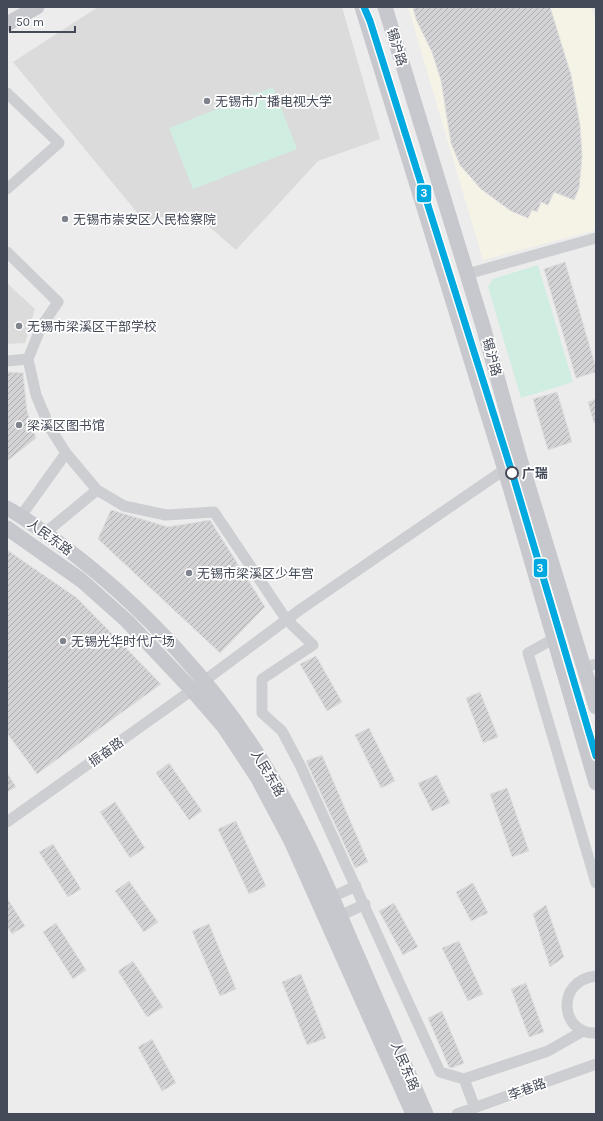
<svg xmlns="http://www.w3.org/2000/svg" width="603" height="1121" font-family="Karla,'Noto Sans SC',sans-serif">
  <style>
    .commercial { fill: #f5f3e6 }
    .education { fill: #dbdbdc }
    .garden { fill: #d0ede1 }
    .building { fill: url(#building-hatch); stroke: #dededf }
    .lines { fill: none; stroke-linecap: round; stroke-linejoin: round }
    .minor { stroke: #cdced2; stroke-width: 11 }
    .major { stroke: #c7c8cd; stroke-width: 15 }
    .metro-1-casing { stroke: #fff; stroke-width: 10 }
    .metro-1 { stroke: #00a9e0; stroke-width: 7 }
    .poi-dot { fill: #7f838c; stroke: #fff; stroke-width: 1.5 }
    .stop-dot { fill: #fff; stroke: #444a58; stroke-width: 2 }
    .labels { text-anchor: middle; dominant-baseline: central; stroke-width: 3.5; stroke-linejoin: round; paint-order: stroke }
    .street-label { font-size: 13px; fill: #444a58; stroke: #fff }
    .poi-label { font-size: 13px; fill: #444a58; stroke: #fff; text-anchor: start }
    .stop-label { font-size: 13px; font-weight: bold; fill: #444a58; stroke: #fff; text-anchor: start }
    .line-badge { stroke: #fff; stroke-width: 1.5 }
    .badge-label { font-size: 11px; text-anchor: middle; font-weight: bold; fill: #fff }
  </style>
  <defs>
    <pattern id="building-hatch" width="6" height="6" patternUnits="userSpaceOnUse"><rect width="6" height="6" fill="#d3d3d5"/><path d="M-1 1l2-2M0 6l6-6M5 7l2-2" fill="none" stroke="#adadb0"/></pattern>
  </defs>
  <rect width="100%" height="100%" fill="#edecec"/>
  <path class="commercial" d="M 408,7 L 591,7 L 596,24 L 596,230 L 483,260 Z"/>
  <path class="education" d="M 98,7 L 342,7 L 380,139 L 318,161 L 236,250 L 191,211 L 144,221 L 13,62 Z
    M 7,283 L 35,309 L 25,343 L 7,344 Z"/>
  <path class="garden" d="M 273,87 L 297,149 L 193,189 L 169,128 Z
    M 538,265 L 573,382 L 521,398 L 488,287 L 493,279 Z"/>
  <path class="building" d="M 413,7 L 550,7 L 571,75 L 580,125 L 582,156 L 579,188 L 574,200 L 554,192 L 548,205 L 541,202 L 537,212 L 532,210 L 528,218 L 511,211 L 481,189 L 460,165 L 451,143 L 441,80 L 432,52 L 416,19 Z
    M 565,262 L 596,368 L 596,372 L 576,378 L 544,269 Z
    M 7,372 L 23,373 L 27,411 L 36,438 L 7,461 Z
    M 557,392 L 572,442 L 548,450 L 533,399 Z
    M 596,399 L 596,422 L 594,423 L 588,402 Z
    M 111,510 L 168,527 L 210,520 L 265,607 L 220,653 L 98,539 Z
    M 7,550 L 77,598 L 161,684 L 37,774 L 7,733 Z
    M 316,656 L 342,702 L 327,711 L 300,664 Z
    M 480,692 L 498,737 L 483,743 L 466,698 Z
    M 369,728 L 395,781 L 381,788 L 355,735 Z
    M 322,755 L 368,862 L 355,868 L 306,761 Z
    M 169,763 L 202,811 L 189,820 L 156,773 Z
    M 7,773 L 16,787 L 7,792 Z
    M 437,775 L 450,803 L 432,811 L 418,783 Z
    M 507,788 L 529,851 L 512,857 L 490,794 Z
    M 115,802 L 145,848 L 130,858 L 100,812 Z
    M 236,821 L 266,886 L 249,894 L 218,829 Z
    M 53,844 L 81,889 L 68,897 L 39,852 Z
    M 129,881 L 158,922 L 144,932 L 115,891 Z
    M 473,883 L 488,913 L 471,921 L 456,892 Z
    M 7,898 L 25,926 L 12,934 L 7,926 Z
    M 394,903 L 418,947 L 403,955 L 379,911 Z
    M 546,905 L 564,957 L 550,967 L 533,914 Z
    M 56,923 L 86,970 L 73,979 L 43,932 Z
    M 209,924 L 236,989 L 220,996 L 192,931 Z
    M 459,941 L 483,994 L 468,1001 L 442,948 Z
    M 133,961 L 163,1007 L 147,1017 L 118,971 Z
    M 301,974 L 326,1038 L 307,1045 L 282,982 Z
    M 526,983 L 544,1032 L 529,1037 L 511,989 Z
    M 442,1011 L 464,1063 L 452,1068 L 449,1067 L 428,1018 Z
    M 152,1039 L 176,1083 L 162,1091 L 138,1047 Z"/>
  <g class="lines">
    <path class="minor" d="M 7,93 L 59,143 L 7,189
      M 7,252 L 58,302 L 41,327 L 28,359 L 36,395 L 50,428 L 66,453 L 21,516
      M 467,274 L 596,238
      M 7,361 L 28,359
      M 97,490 L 124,506 L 166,515 L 214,512 L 286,619 L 313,645 L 262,679 L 262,713 L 282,731 L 300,765 L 440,1072 L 464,1079
      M 45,533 L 97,490 L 66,453
      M 555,638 L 528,653 L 596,883
      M 584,667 L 596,664
      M 7,822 L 192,690 L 301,609 L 520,459
      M 332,897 L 356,886
      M 340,916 L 365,904
      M 596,976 C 554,981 561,1035 596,1033
      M 475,1108 L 464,1079 L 548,1051 L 583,1031
      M 457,1114 L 596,1064"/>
    <path class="major" d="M 362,7 L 505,470 L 596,783
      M 385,7 L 483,326 L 520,459 L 596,707
      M 7,24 L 37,7
      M 7,508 C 27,519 45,533 63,546 C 142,605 218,687 268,771 C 301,824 326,883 351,941 C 376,998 401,1056 426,1114
      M 7,528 L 81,580 L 127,621 L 192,690 L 224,727 L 257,777 L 291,841 L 413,1114"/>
    <defs>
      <path id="metro-1" d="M 364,7 L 370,21 L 514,479 L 596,756"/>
    </defs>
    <use href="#metro-1" class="metro-1-casing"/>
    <use href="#metro-1" class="metro-1"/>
  </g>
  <g class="poi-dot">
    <circle cx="207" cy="101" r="4"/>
    <circle cx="65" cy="219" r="4"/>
    <circle cx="19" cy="326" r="4"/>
    <circle cx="19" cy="425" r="4"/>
    <circle cx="189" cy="573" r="4"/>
    <circle cx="63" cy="641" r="4"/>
  </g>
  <circle class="stop-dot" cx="512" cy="473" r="6"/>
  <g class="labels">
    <g class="street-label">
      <text transform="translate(397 47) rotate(73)">锡沪路</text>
      <text transform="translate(492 357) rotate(75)">锡沪路</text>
      <text transform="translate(50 537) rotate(36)">人民东路</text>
      <text transform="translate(106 752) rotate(-36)">振奋路</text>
      <text transform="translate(268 773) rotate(59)">人民东路</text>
      <text transform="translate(405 1066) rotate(67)">人民东路</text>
      <text transform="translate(527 1089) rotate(-20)">李巷路</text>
    </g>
    <g class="poi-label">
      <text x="215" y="101">无锡市广播电视大学</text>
      <text x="73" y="219">无锡市崇安区人民检察院</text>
      <text x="27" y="326">无锡市梁溪区干部学校</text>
      <text x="27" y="425">梁溪区图书馆</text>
      <text x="197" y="573">无锡市梁溪区少年宫</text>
      <text x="71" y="641">无锡光华时代广场</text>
    </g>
    <g class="stop-label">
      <text x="522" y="473">广瑞</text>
    </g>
  </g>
  <g class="line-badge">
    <rect x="416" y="184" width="16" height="19" rx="4" fill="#00a9e0"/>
    <rect x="533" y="558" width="15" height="20" rx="4" fill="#00a9e0"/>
  </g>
  <g class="badge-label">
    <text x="424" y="197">3</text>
    <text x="540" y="572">3</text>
  </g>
  <rect width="603" height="1121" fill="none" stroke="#444a58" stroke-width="16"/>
  <path d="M10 26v6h65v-6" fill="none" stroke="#444a58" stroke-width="2"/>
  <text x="16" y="26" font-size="12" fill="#444a58" stroke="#ffffff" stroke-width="3" paint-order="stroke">50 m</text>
</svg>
